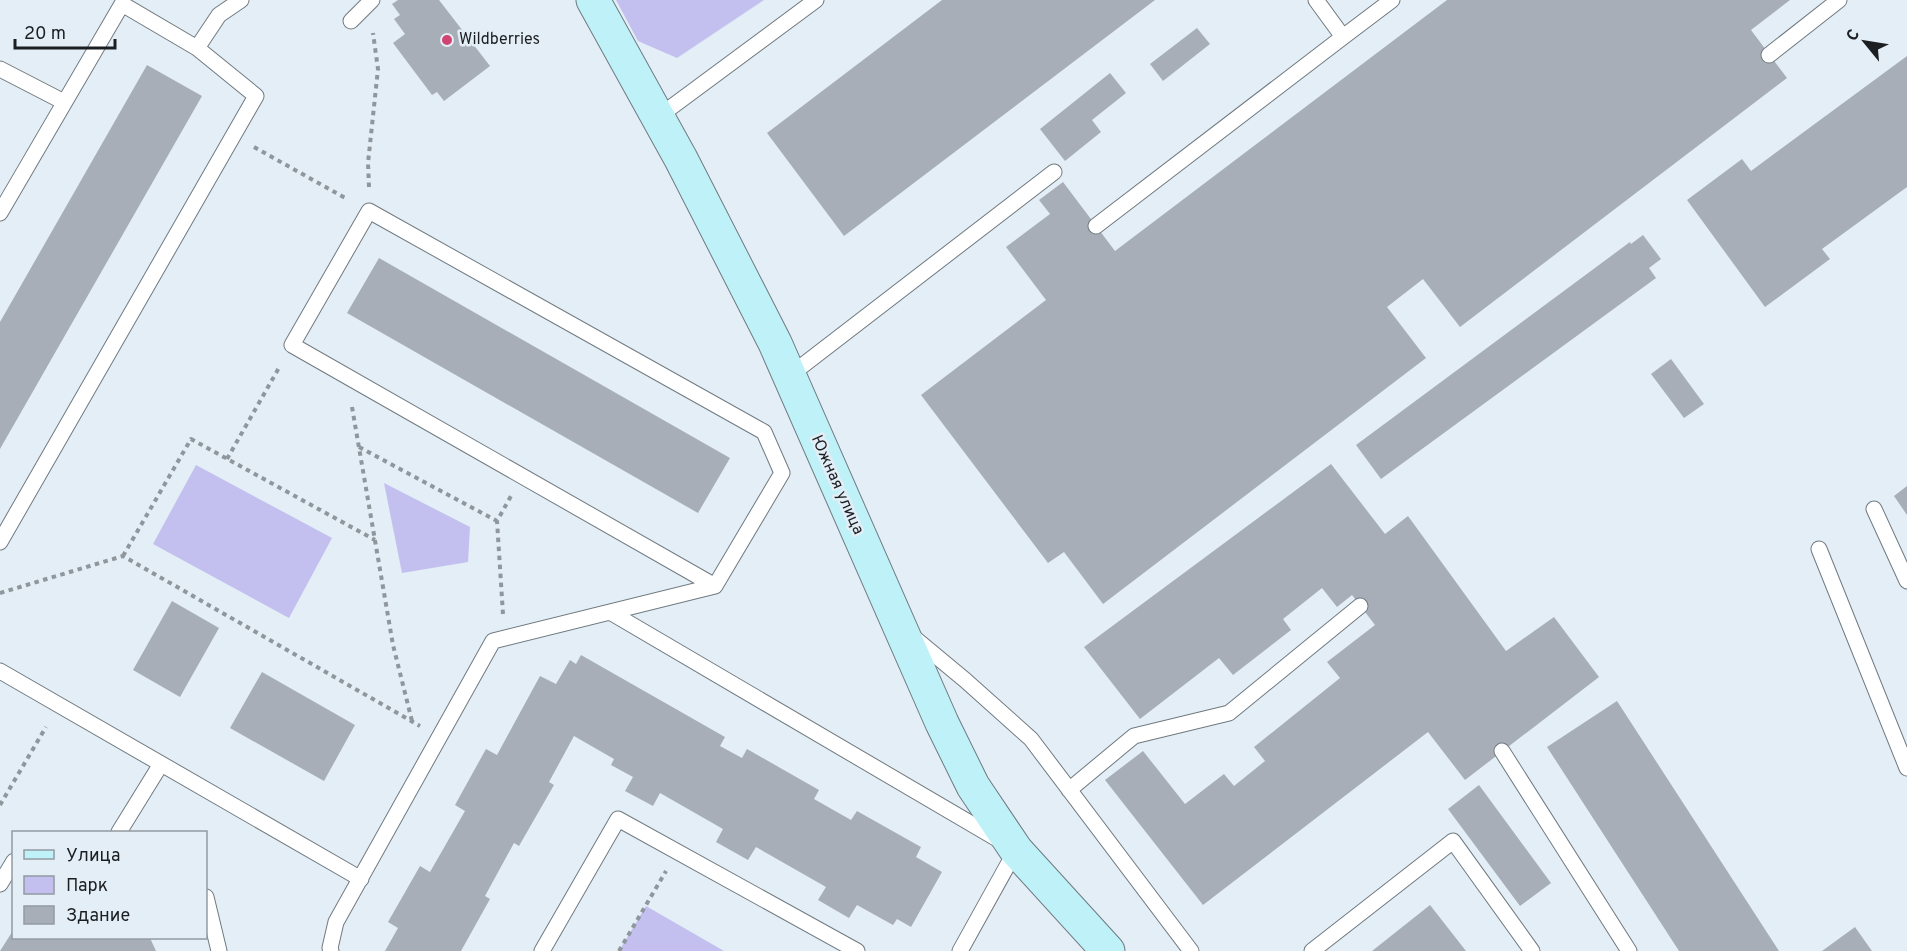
<svg xmlns="http://www.w3.org/2000/svg" width="1907" height="951" font-family="Overpass,sans-serif">
  <style>
    .green { fill: #c3c0f0 }
    .building { fill: #a8aeb8 }
    .lines { fill: none; stroke-linecap: round; stroke-linejoin: round }
    .lane-casing { stroke: #707a80; stroke-width: 17 }
    .secondary-casing { stroke: #707a80; stroke-width: 35 }
    .path { stroke: #8f969c; stroke-width: 4; stroke-dasharray: 4.5 4.5; stroke-linecap: butt }
    .lane { stroke: #fff; stroke-width: 15 }
    .secondary { stroke: #bef1f8; stroke-width: 33 }
    .poi-dot { fill: #d14471; stroke: #e3eef6; stroke-width: 2 }
    .labels { text-anchor: middle; dominant-baseline: central; stroke-width: 5; stroke-linejoin: round; paint-order: stroke }
    .poi-label { font-size: 16px; fill: #1c1f22; stroke: #e3eef6; text-anchor: start }
    .street-label { font-size: 16px; fill: #1c1f22; stroke: #e3eef6 }
  </style>
  <rect width="100%" height="100%" fill="#e3eef6"/>
  <path class="green" d="M 616,0 L 764,0 L 677,58 L 638,41 Z
    M 196,465 L 332,538 L 289,618 L 153,544 Z
    M 384,483 L 470,527 L 468,562 L 402,573 Z
    M 646,906 L 724,951 L 619,951 Z"/>
  <path class="building" d="M 398,0 L 439,0 L 490,66 L 444,101 L 437,92 L 432,95 L 393,43 L 405,34 L 394,19 L 400,15 L 392,4 Z
    M 942,0 L 1155,0 L 844,236 L 767,133 Z
    M 1447,0 L 1790,0 L 1751,30 L 1787,78 L 1460,327 L 1423,279 L 1387,307 L 1426,358 L 1103,604 L 1064,552 L 1048,563 L 921,395 L 1046,300 L 1006,247 L 1050,214 L 1039,200 L 1063,182 L 1115,251 Z
    M 1197,28 L 1210,44 L 1163,81 L 1150,64 Z
    M 1907,56 L 1907,187 L 1822,249 L 1830,259 L 1765,307 L 1687,200 L 1742,159 L 1751,171 Z
    M 147,65 L 202,96 L 0,449 L 0,322 Z
    M 1110,73 L 1126,93 L 1092,120 L 1101,132 L 1065,161 L 1040,129 Z
    M 1643,235 L 1661,259 L 1649,268 L 1656,278 L 1381,479 L 1356,445 L 1630,242 L 1631,244 Z
    M 379,258 L 730,458 L 698,513 L 347,313 Z
    M 1671,359 L 1704,404 L 1684,418 L 1651,374 Z
    M 1331,464 L 1385,534 L 1408,516 L 1506,651 L 1554,617 L 1599,677 L 1465,780 L 1428,732 L 1203,905 L 1105,780 L 1143,751 L 1185,804 L 1224,774 L 1234,786 L 1265,761 L 1254,747 L 1340,678 L 1327,662 L 1375,625 L 1352,595 L 1337,607 L 1322,588 L 1283,619 L 1291,630 L 1233,675 L 1219,658 L 1140,719 L 1084,647 Z
    M 1907,486 L 1907,515 L 1894,496 Z
    M 172,601 L 219,628 L 180,697 L 133,670 Z
    M 581,655 L 725,737 L 720,746 L 742,758 L 747,749 L 819,790 L 814,799 L 851,820 L 857,811 L 921,847 L 916,857 L 942,872 L 911,927 L 897,919 L 893,925 L 857,905 L 849,918 L 818,900 L 826,887 L 756,847 L 748,860 L 716,842 L 723,829 L 660,793 L 653,806 L 625,791 L 633,777 L 611,765 L 614,759 L 574,736 L 549,782 L 554,785 L 519,846 L 514,843 L 485,896 L 490,899 L 461,951 L 385,951 L 398,928 L 388,922 L 420,866 L 430,872 L 465,811 L 455,805 L 486,749 L 497,755 L 540,676 L 556,684 L 570,660 L 576,664 Z
    M 262,672 L 355,725 L 324,781 L 230,728 Z
    M 1617,701 L 1779,951 L 1679,951 L 1547,747 Z
    M 1479,785 L 1551,883 L 1520,906 L 1448,809 Z
    M 1430,905 L 1466,951 L 1372,951 Z
    M 1855,927 L 1872,951 L 1822,951 Z
    M 14,929 L 14,938 L 150,938 L 156,951 L 0,951 Z"/>
  <g class="lines">
    <defs>
      <path id="lane" d="M 1316,0 L 1343,37 L 1392,0
        M 351,21 L 372,0
        M 197,48 L 219,15 L 241,0
        M 1769,55 L 1839,0
        M 0,69 L 64,102
        M 658,117 L 816,0
        M 0,213 L 122,4 L 197,48 L 256,96 L 0,542
        M 1096,226 L 1343,37
        M 789,376 L 1054,172
        M 1874,509 L 1907,581
        M 1819,549 L 1907,768
        M 610,612 L 1016,850 L 960,951
        M 912,636 L 965,680 L 1031,739 L 1191,951
        M 0,671 L 361,879
        M 1502,751 L 1629,951
        M 1069,790 L 1134,736 L 1229,713 L 1360,606
        M 119,832 L 161,764
        M 0,884 L 14,861
        M 206,897 L 219,951
        M 331,951 L 330,948 L 336,922 L 493,641 L 715,586 L 782,473 L 764,432 L 369,211 L 292,345 L 715,586
        M 542,951 L 618,819 L 857,951
        M 1312,951 L 1453,841 L 1532,951"/>
      <path id="secondary" d="M 593,0 L 681,159 L 775,343 L 942,723 L 973,786 L 1016,850 L 1108,951"/>
    </defs>
    <use href="#lane" class="lane-casing"/>
    <use href="#secondary" class="secondary-casing"/>
    <path class="path" d="M 254,147 L 347,199
      M 369,187 L 368,163 L 378,69 L 373,33
      M 352,407 L 393,645 L 412,721
      M 359,447 L 497,521
      M 227,459 L 280,366
      M 123,556 L 191,439 L 375,540
      M 0,593 L 123,556 L 420,726
      M 503,614 L 497,521 L 511,496
      M 0,805 L 46,727
      M 619,951 L 666,871"/>
    <use href="#lane" class="lane"/>
    <use href="#secondary" class="secondary"/>
  </g>
  <circle class="poi-dot" cx="447" cy="40" r="6"/>
  <g class="labels">
    <g class="poi-label">
      <text x="459" y="40">Wildberries</text>
    </g>
    <g class="street-label">
      <text transform="translate(837 485) rotate(66)">Южная улица</text>
    </g>
  </g>
  <rect x="12" y="831" width="195" height="108" fill="#e3eef6" stroke="#939ba1" stroke-width="1.5"/>
  <rect x="24" y="850" width="30" height="9" fill="#bef1f8" stroke="#939ba1" stroke-width="1.5"/>
  <text x="66" y="861" font-size="18" fill="#1c1f22">Улица</text>
  <rect x="24" y="876" width="30" height="18" fill="#c3c0f0" stroke="#939ba1" stroke-width="1.5"/>
  <text x="66" y="891" font-size="18" fill="#1c1f22">Парк</text>
  <rect x="24" y="906" width="30" height="18" fill="#a8aeb8" stroke="#939ba1" stroke-width="1.5"/>
  <text x="66" y="921" font-size="18" fill="#1c1f22">Здание</text>
  <g transform="translate(1865 42) rotate(300)" stroke="#e3eef6" stroke-width="4.5" paint-order="stroke">
  <path d="M0-4.5L10 22L0 15L-10 22Z" fill="#1c1f22"/>
  <text y="-9" font-size="16" font-weight="bold" text-anchor="middle" fill="#1c1f22">С</text>
  </g>
  <path d="M15 39v9h100v-9" fill="none" stroke="#1c1f22" stroke-width="3"/>
  <text x="24" y="39" font-size="18" fill="#1c1f22" stroke="#e3eef6" stroke-width="4.5" paint-order="stroke">20 m</text>
</svg>
